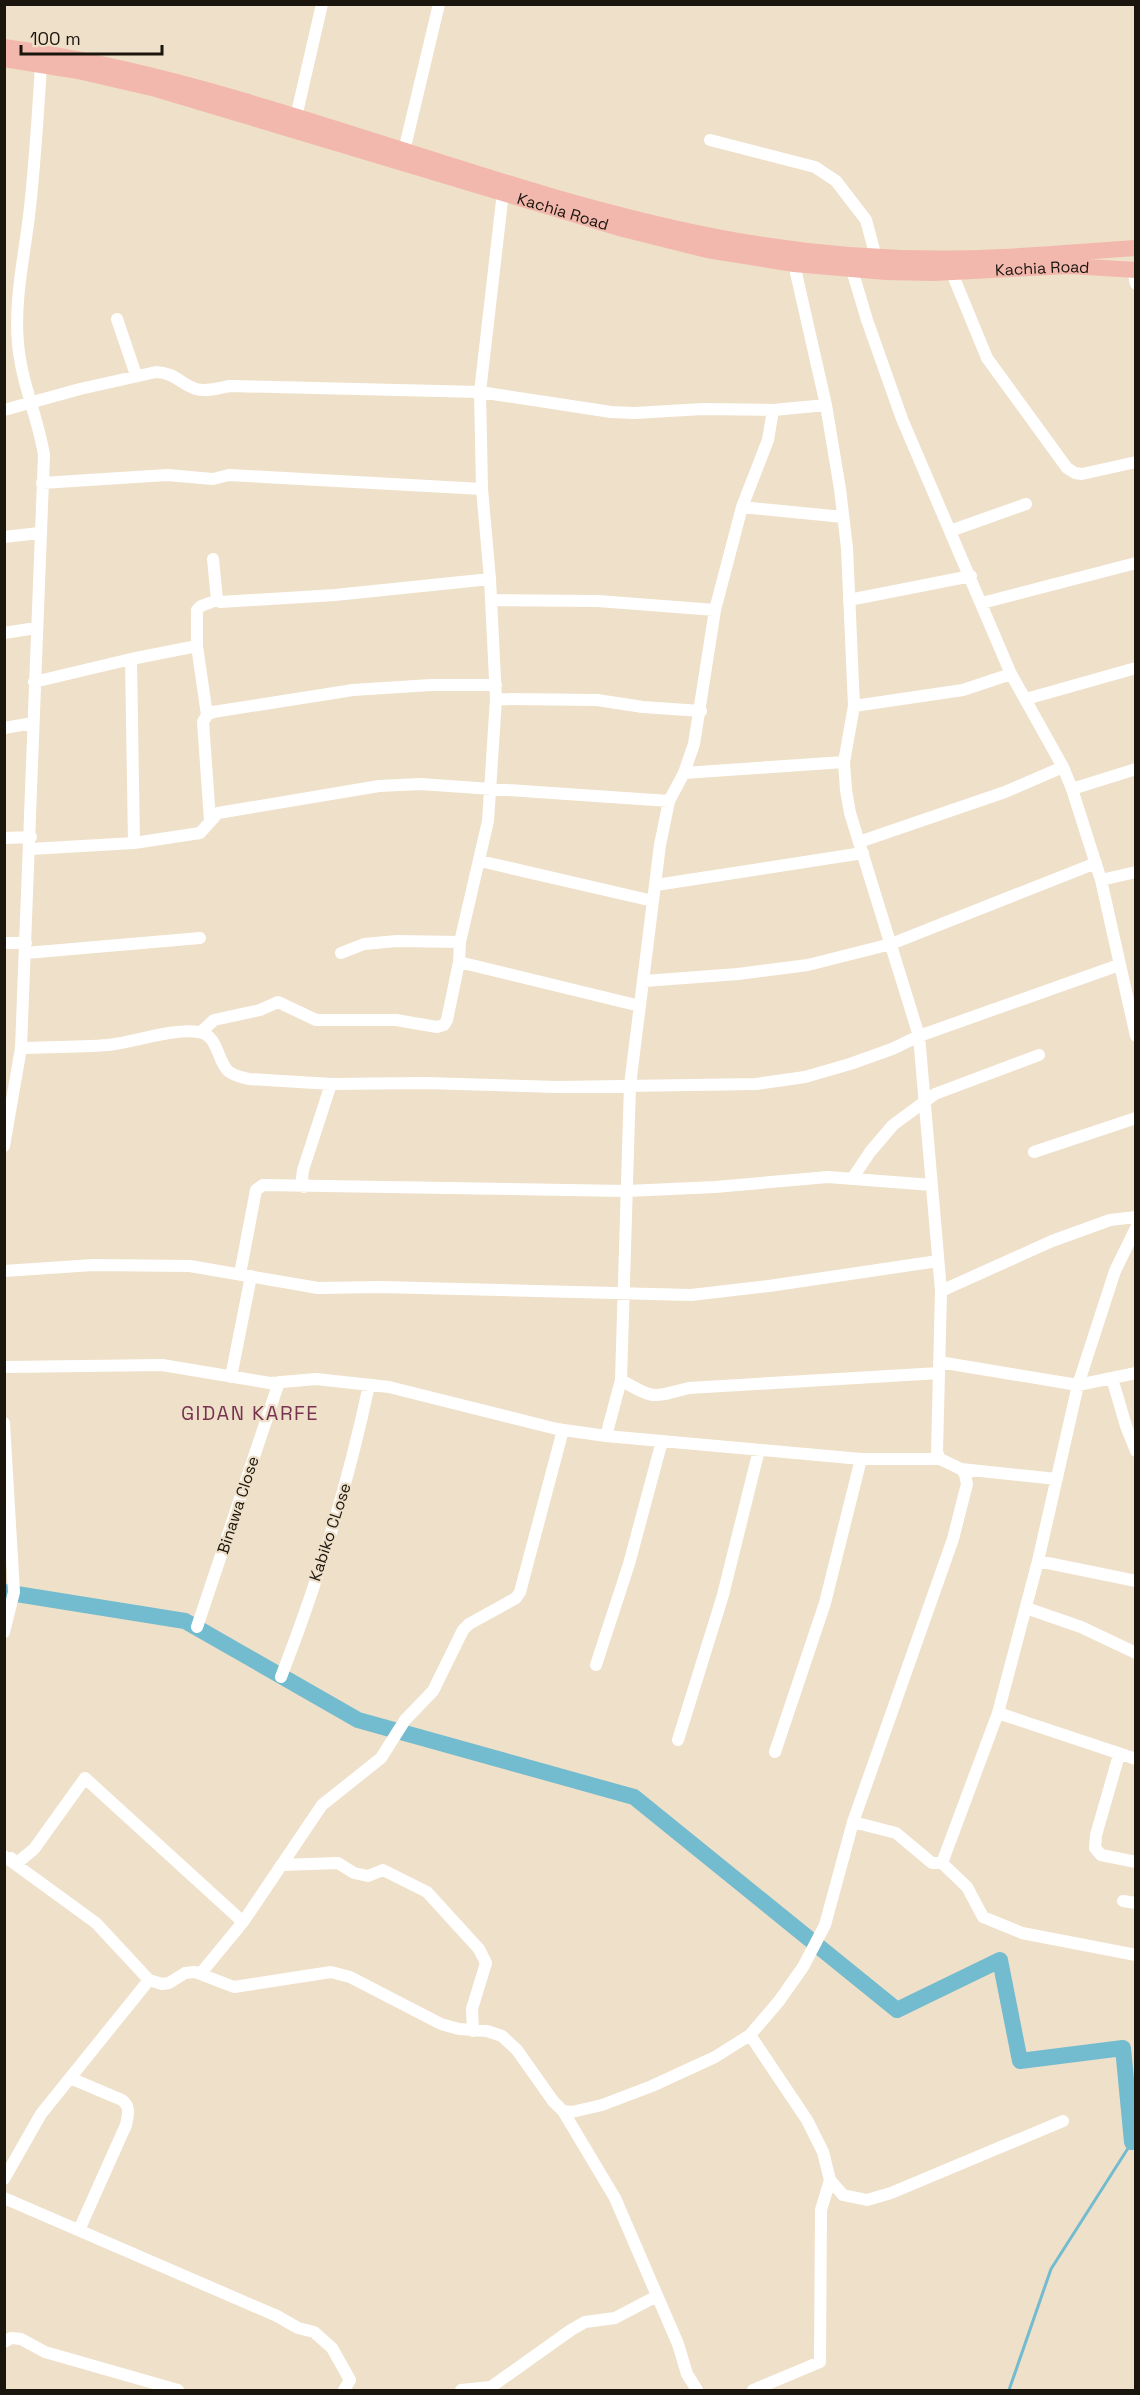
<svg xmlns="http://www.w3.org/2000/svg" width="1140" height="2395" font-family="'Space Grotesk',sans-serif">
  <style>
    .lines { fill: none; stroke-linecap: round; stroke-linejoin: round }
    .stream { stroke: #73bbce; stroke-width: 3 }
    .river { stroke: #73bbce; stroke-width: 16 }
    .minor { stroke: #fff; stroke-width: 12 }
    .highway { stroke: #f2b8ad; stroke-width: 16 }
    .labels { text-anchor: middle; dominant-baseline: central; stroke-width: 4.5; stroke-linejoin: round; paint-order: stroke }
    .street-label { font-size: 16px; fill: #1a150d; stroke: #efe0c9 }
    .quarter-label { font-size: 20px; letter-spacing: 1.5px; fill: #773451; stroke: #efe0c9 }
  </style>
  <rect width="100%" height="100%" fill="#efe0c9"/>
  <g class="lines">
    <path class="stream" d="M 1009,2390 L 1051,2269 L 1132,2142"/>
    <path class="river" d="M 4,1592 L 185,1621 L 358,1720 L 634,1797 L 897,2010 L 1000,1960 L 1020,2061 L 1123,2048 L 1132,2142 L 1136,2139"/>
    <path class="minor" d="M 296,117 L 322,4
      M 710,140 L 815,167 L 836,181 L 866,220 L 876,257
      M 404,151 L 439,4
      M 852,270 L 867,320 L 902,419 L 1011,674 L 1063,767 L 1072,789 L 1101,880 L 1136,1036
      M 1133,271 L 1136,284
      M 952,273 L 987,358 L 1067,468 L 1075,473 L 1082,474 L 1136,462
      M 117,319 L 136,375
      M 4,410 L 80,389 L 156,372 C 176,373 180,384 196,389 C 207,392 219,388 230,386 L 480,392 L 611,412 L 634,413 L 703,409 L 773,410 L 826,405
      M 42,483 L 167,475 L 213,479 L 229,475 L 482,489
      M 742,507 L 843,517
      M 950,531 L 1026,504
      M 4,537 L 39,533
      M 213,559 L 217,600
      M 491,600 L 598,601 L 715,610
      M 849,600 L 971,576
      M 982,603 L 1136,563
      M 4,633 L 36,628
      M 131,659 L 134,843
      M 34,682 L 131,659 L 197,646
      M 496,699 L 597,700 L 643,707 L 701,711
      M 1026,699 L 1136,668
      M 854,706 L 963,690 L 1011,674
      M 207,715 L 213,712 L 353,690 L 431,685 L 496,685
      M 4,728 L 33,723
      M 684,773 L 844,762
      M 1072,789 L 1136,769
      M 210,820 L 203,722 L 207,715 L 197,646 L 197,610 L 201,606 L 217,600 L 220,602 L 335,595 L 490,579
      M 4,838 L 31,837
      M 859,842 L 1005,792 L 1063,767
      M 30,849 L 134,843 L 200,833 L 218,813 L 379,786 L 420,784 L 669,801
      M 480,861 L 653,901
      M 1101,880 L 1136,872
      M 656,885 L 863,853
      M 4,943 L 26,943
      M 26,953 L 200,938
      M 341,953 L 364,944 L 397,941 L 460,942
      M 459,962 L 640,1006
      M 644,981 L 738,974 L 808,965 L 891,944 L 1096,863
      M 201,1032 L 214,1020 L 260,1010 L 278,1002 L 316,1020 L 396,1020 L 437,1027 L 444,1025 L 447,1020 L 459,962 L 460,942 L 488,821 L 496,699 L 490,579 L 482,489 L 480,392 L 503,192
      M 21,1048 C 50,1047 80,1047 108,1045 C 134,1042 174,1028 199,1032 C 218,1035 217,1060 228,1071 C 234,1076 241,1077 249,1079 L 331,1084 L 424,1083 L 558,1087 L 756,1084 L 805,1077 L 850,1064 L 892,1049 L 919,1036 L 1119,965
      M 4,1146 L 21,1048 L 44,455 C 38,417 21,382 18,343 C 14,302 24,257 29,216 C 35,165 38,115 41,65
      M 1034,1152 L 1136,1118
      M 852,1179 L 870,1152 L 893,1125 L 935,1094 L 1039,1055
      M 304,1187 L 302,1178 L 303,1170 L 331,1084
      M 4,1271 L 93,1265 L 190,1266 L 318,1288 L 380,1287 L 691,1295 L 769,1286 L 938,1261
      M 240,1274 L 256,1190 L 263,1185 L 627,1191 L 715,1187 L 828,1177 L 932,1185
      M 941,1291 L 1052,1241 L 1110,1220 L 1136,1217
      M 939,1362 L 1078,1385 L 1136,1373
      M 4,1367 L 162,1365 L 270,1383 L 316,1379 L 389,1387 L 557,1429 L 606,1436 L 861,1459 L 940,1459
      M 231,1377 L 251,1276
      M 1112,1378 L 1126,1426 L 1136,1451
      M 621,1380 C 655,1400 652,1397 689,1388 L 939,1373
      M 4,1423 L 14,1592 L 4,1632
      M 606,1436 L 621,1380 L 630,1085 L 660,845 L 669,801 L 684,773 L 694,744 L 715,610 L 742,507 L 768,440 L 773,410
      M 961,1469 L 1057,1479
      M 1038,1561 L 1136,1581
      M 1026,1608 L 1081,1627 L 1136,1653
      M 197,1627 L 279,1382
      M 596,1665 L 629,1564 L 662,1441
      M 281,1677 C 318,1582 348,1484 369,1385
      M 998,1713 L 1136,1759
      M 678,1740 L 723,1595 L 759,1450
      M 775,1752 L 825,1603 L 861,1459
      M 1119,1755 L 1096,1835 L 1095,1848 L 1101,1855 L 1136,1862
      M 853,1822 L 896,1833 L 932,1863 L 942,1863 L 967,1887 L 983,1917 L 1022,1933 L 1136,1955
      M 4,1856 L 96,1923 L 149,1980 L 162,1984 L 169,1983 L 185,1973 L 195,1972 L 234,1987 L 331,1972 L 350,1977 L 441,2024 L 459,2029 L 487,2031 L 502,2036 L 517,2050 L 553,2101 L 563,2111 L 572,2112 L 602,2105 L 652,2086 L 715,2057 L 750,2035 L 779,2001 L 803,1967 L 825,1925 L 853,1822 L 953,1539 L 967,1484 L 965,1474 L 961,1469 L 940,1459 L 937,1452 L 941,1291 L 919,1036 L 850,813 L 846,790 L 844,762 L 854,706 L 847,548 L 840,489 L 826,405 L 794,264
      M 11,1858 L 17,1863 L 34,1849 L 85,1778 L 243,1922
      M 942,1863 L 998,1713 L 1038,1561 L 1078,1385 L 1115,1271 L 1136,1228
      M 281,1865 L 338,1863 L 354,1873 L 368,1876 L 383,1870 L 427,1892 L 479,1949 L 486,1963 L 472,2009 L 473,2031
      M 1123,1901 L 1136,1903
      M 201,1973 L 243,1922 L 322,1805 L 381,1758 L 405,1720 L 433,1691 L 463,1630 L 469,1624 L 516,1598 L 520,1592 L 563,1430
      M 750,2035 L 807,2120 L 823,2152 L 830,2180 L 821,2210 L 820,2362 L 753,2390
      M 70,2078 L 122,2100 C 131,2107 128,2115 126,2125 L 79,2230
      M 563,2111 L 615,2198 L 678,2344 L 687,2374 L 697,2390
      M 4,2179 L 41,2114 L 149,1980
      M 830,2180 L 843,2195 L 867,2200 L 891,2193 L 1063,2121
      M 4,2198 L 277,2316 L 298,2328 L 314,2332 L 332,2348 L 350,2380 L 344,2390
      M 4,2342 L 11,2338 L 21,2339 L 45,2352 L 178,2390
      M 461,2390 L 491,2387 L 571,2330 L 585,2322 L 615,2318 L 657,2296"/>
    <g class="highway">
      <path d="M 4,47 C 247,80 473,189 712,236 C 808,255 905,262 1002,257 C 1046,255 1091,251 1136,248"/>
      <path id="s1" d="M 4,59 L 78,71 L 156,89 L 623,229 L 707,250 L 794,264 L 886,272 L 933,273 L 1070,266 L 1136,270"/>
    </g>
  </g>
  <g class="labels">
    <g class="street-label">
      <text stroke="none"><textPath href="#s1" startOffset="580">Kachia Road</textPath></text>
      <text stroke="none"><textPath href="#s1" startOffset="1066">Kachia Road</textPath></text>
      <text transform="translate(238 1505) rotate(-72)">Binawa Close</text>
      <text transform="translate(330 1532) rotate(-72)">Kabiko CLose</text>
    </g>
    <g class="quarter-label">
      <text x="250" y="1413">GIDAN KARFE</text>
    </g>
  </g>
  <rect width="1140" height="2395" fill="none" stroke="#1a150d" stroke-width="12"/>
  <path d="M21 45v9h141v-9" fill="none" stroke="#1a150d" stroke-width="3"/>
  <text x="30" y="45" font-size="18" fill="#1a150d" stroke="#efe0c9" stroke-width="4.5" paint-order="stroke">100 m</text>
</svg>
